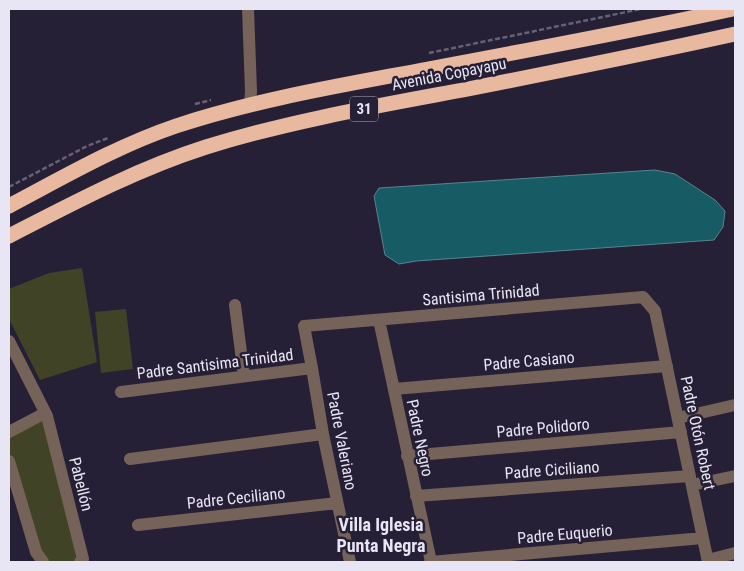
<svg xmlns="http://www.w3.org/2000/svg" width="744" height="571" font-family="'Roboto Condensed',sans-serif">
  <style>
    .green { fill: #414326 }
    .water { fill: #175c64; stroke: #56858f }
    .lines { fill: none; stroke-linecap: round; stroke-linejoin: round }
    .path { stroke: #666174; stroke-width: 2.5; stroke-dasharray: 5 2.5; stroke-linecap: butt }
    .minor { stroke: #756258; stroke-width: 12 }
    .highway { stroke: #e8b89f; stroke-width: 15 }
    .labels { text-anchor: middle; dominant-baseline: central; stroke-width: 5; stroke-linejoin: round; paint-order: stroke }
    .shield { fill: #262036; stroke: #aeaabb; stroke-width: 1 }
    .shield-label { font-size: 15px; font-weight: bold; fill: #e8e5f4 }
    .street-label { font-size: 16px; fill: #e8e5f4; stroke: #262036 }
    .neighbourhood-label { font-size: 18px; font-weight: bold; fill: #e8e5f4; stroke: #262036 }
  </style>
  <rect width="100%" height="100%" fill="#262036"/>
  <path class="green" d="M 82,268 L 97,362 L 40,380 L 9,319 L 9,289 L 49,273 Z
    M 126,309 L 133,369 L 101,373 L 95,312 Z
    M 47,416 L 79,562 L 45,562 L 9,460 L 9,434 Z"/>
  <path class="water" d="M 655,170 L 675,174 L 715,200 L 725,211 L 723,227 L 714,240 L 416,261 L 399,264 L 385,255 L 374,196 L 379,188 Z"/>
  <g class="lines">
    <path class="path" d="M 429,53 L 641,9
      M 195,104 L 211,100
      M 9,187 L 87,146 L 108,138"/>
    <path class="minor" d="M 248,9 L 251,91 L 250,105
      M 235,305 L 244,376
      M 379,320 L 431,562
      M 9,341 L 47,416 L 83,559 L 80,562
      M 394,389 L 667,366
      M 121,392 L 312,368
      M 678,418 L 735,405
      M 9,432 L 45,413
      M 407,456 L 681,432
      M 130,459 L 323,434
      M 9,461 L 36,552 L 43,562
      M 692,485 L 735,476
      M 416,496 L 690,476
      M 138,525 L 337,503
      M 708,560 L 735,553
      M 350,562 L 323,434 L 312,368 L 304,326 L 643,297 L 655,311 L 708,562
      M 430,562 L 703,538"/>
    <path class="highway" d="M 9,206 C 64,177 117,146 176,126 C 258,99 344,85 428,69 C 530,50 632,31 733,9
      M 9,236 C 73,203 137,169 206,147 C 290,121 377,106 463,90 C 554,72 645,54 735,34"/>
  </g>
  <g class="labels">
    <rect class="shield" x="350" y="96.5" width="28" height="25" rx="4"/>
    <g class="shield-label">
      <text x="364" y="109">31</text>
    </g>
    <g class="street-label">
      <text transform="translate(449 74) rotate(-11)">Avenida Copayapu</text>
      <text transform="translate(481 295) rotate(-5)">Santisima Trinidad</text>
      <text transform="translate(529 361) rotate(-5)">Padre Casiano</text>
      <text transform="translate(215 364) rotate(-7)">Padre Santisima Trinidad</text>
      <text transform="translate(543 428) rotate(-5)">Padre Polidoro</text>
      <text transform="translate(698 433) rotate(78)">Padre Otón Robert</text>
      <text transform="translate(420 438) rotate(78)">Padre Negro</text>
      <text transform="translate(342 441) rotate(79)">Padre Valeriano</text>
      <text transform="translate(552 470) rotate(-4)">Padre Ciciliano</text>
      <text transform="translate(81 484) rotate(76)">Pabellón</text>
      <text transform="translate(236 498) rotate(-6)">Padre Ceciliano</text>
      <text transform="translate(565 534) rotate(-5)">Padre Euquerio</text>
    </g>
    <g class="neighbourhood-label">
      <text x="381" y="524">Villa Iglesia<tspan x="381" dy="21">Punta Negra</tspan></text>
    </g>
  </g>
  <rect width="744" height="571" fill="none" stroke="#e8e5f4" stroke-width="20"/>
</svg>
